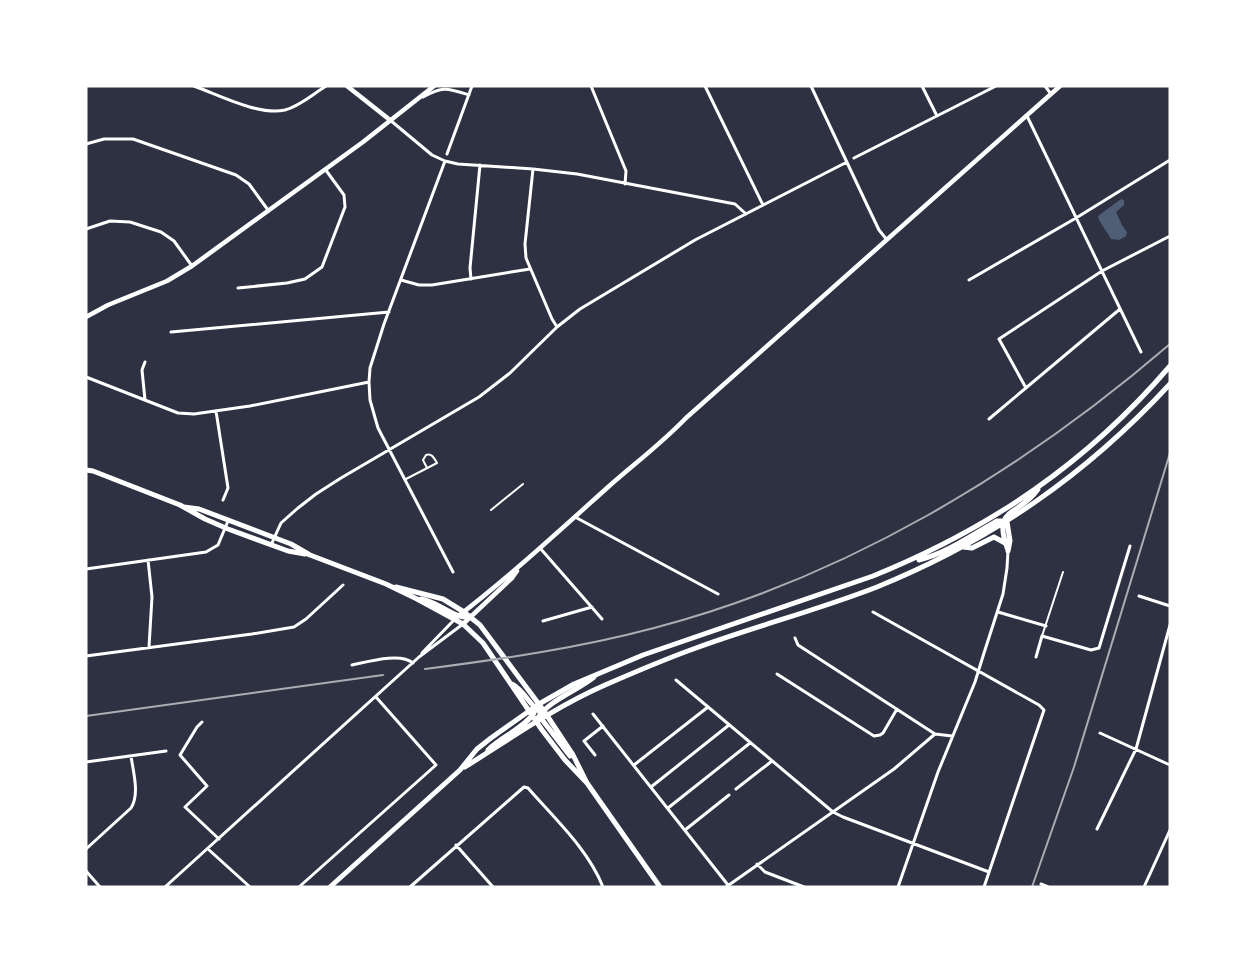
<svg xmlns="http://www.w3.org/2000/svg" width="1256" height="973" font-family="'Open Sans',sans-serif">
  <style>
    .water { fill: #4f5d75 }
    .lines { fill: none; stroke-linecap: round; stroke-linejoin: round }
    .service { stroke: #fff; stroke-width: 2 }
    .minor { stroke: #fff; stroke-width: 3 }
    .tertiary { stroke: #fff; stroke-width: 4.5 }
    .secondary { stroke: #fff; stroke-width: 5 }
    .rail { stroke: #abadb3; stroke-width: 2 }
  </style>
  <rect width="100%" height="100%" fill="#2d3142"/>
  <path class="water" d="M 1121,199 L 1124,200 L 1124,205 L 1116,212 L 1122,225 L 1127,232 L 1126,236 L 1119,240 L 1111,239 L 1099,220 L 1098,216 Z"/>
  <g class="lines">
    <path class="service" d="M 406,479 L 437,463 C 434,458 432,453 426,455 L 423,460 L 427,468
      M 491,510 L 523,484
      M 1042,636 L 1063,572"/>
    <path class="minor" d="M 194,86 C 219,95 259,116 285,110 C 300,106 313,94 326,86
      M 591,86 L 626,171 L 625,184
      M 705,86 L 763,205
      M 811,86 L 868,207 L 879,230 L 887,240
      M 922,86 L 937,116
      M 1045,86 L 1051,94
      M 423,97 C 443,86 447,88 469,95
      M 1027,116 L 1141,352
      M 390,120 L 432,155 L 445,161 L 458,164 L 533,169 L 577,174 L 735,204 L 746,214
      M 86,144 L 104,139 L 133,139 L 236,175 L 249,184 L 268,210
      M 447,154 L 472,86
      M 854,158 L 996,86
      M 445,161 L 384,324 L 370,368 L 369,382 L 370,400 L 378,428 L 453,572
      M 533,169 L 525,244 L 526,258 L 552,319 L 557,327
      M 86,229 L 110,221 L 130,222 L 161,232 L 174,241 L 192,266
      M 471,279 L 470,268 L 480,165
      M 401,280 L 419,285 L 432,285 L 530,269
      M 969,280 L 1076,218 L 1170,160
      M 238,288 L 287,283 L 305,279 L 322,267 L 345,207 L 344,195 L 325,169
      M 171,332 L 389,312
      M 86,377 L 178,413 L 194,414 L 250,406 L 369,382
      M 1026,388 L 999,339 L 1102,271 L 1170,236
      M 145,400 L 142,370 L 145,362
      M 216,411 L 228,488 L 223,500
      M 989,419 L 1120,309
      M 575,517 L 718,594
      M 271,545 L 281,523 L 298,508 L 316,494 L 341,478 L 479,397 L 510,373 L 557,327 L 580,309 L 695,240 L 847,162
      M 540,548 L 602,619
      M 148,560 L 152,597 L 149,647
      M 86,569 L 206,552 L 218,545 L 228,521
      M 1139,596 L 1170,606
      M 873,612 L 1039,705 L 1044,710 L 984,887
      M 998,612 L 1046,626
      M 543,621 L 592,607
      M 1042,636 L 1091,650 L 1099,648 L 1130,546
      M 795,638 L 798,645 L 935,734
      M 422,653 L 454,620
      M 86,656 L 252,634 L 294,627 L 306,619 L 343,585
      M 1036,657 L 1042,636
      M 352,665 C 367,662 400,652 413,663
      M 777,674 L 874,736 L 880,735 L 883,733 L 897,709
      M 676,680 L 833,812 L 843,817 L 989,872
      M 593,714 L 728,885
      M 202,722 L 197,727 L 180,755 L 207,786 L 185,807 L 219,839
      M 1100,733 L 1170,765
      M 595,755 L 584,741 L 603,726
      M 86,762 L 166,751
      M 634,765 L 708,707
      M 651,787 L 729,725
      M 736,789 L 772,761
      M 668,808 L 750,743
      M 1097,829 L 1136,749 L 1170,625
      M 685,830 L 729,795
      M 456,845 L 493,887
      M 86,849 L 131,808 C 140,794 133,771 131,756
      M 208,849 L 250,887
      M 757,864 L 765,872 L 804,887
      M 86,871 L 100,887
      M 1041,884 L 1048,887
      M 165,887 L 419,657 L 463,624
      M 299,887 L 436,765 L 376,697
      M 410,887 L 524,787 L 528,788 C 554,818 588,849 603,887
      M 726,887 L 894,769 L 935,734 L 952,736
      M 898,887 L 938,772 L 975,682 L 984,653 L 1003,594 L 1007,568 L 1008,551
      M 1144,887 L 1170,830"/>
    <path class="tertiary" d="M 347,86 L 390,120
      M 86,317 L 108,305 L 167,281 L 192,266 L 363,142 L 434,86
      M 457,617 C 509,577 558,532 607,488 C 634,464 661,444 686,418 L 1060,86
      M 463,624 L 512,578 L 517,571"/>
    <path class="secondary" d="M 86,470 L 93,471 L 180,505 L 205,519 L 228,529 L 288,551 L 305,554
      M 184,507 L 199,509 L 291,544 L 310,555 L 386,584 L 417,599 L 463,624 L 483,643 L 542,730 L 565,760 L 587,783
      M 963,547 L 972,548 L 994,537 L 1005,543
      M 1008,550 C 991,506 1019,517 1038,489
      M 919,560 C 947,553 972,535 997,521 L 1003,521 L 1007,522 L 1010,541 L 1008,551
      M 396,587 L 443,599 L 464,612 L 480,625 L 544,711 L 573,755 L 587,783 L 660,887
      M 421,599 C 438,601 458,622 471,616
      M 512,684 C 525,691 530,707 543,714
      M 540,717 L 570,756
      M 537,719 C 549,700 577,691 594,677
      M 488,750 C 501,737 524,728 534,713
      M 465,767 C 511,738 555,707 605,685 C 635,672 665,659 696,648 C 756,626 818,610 877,587 C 992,540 1086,475 1170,384
      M 330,887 L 460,770 L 477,749 L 491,738 L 539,704 L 574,684 L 643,655 L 873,576 C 991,528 1087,463 1170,366"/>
    <path class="rail" d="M 425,669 C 502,659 579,648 654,628 C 845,578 1021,472 1170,344
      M 86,716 L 383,675
      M 1032,887 L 1074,767 L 1170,453"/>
  </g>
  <rect width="1256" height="973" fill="none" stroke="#ffffff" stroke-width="175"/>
</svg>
